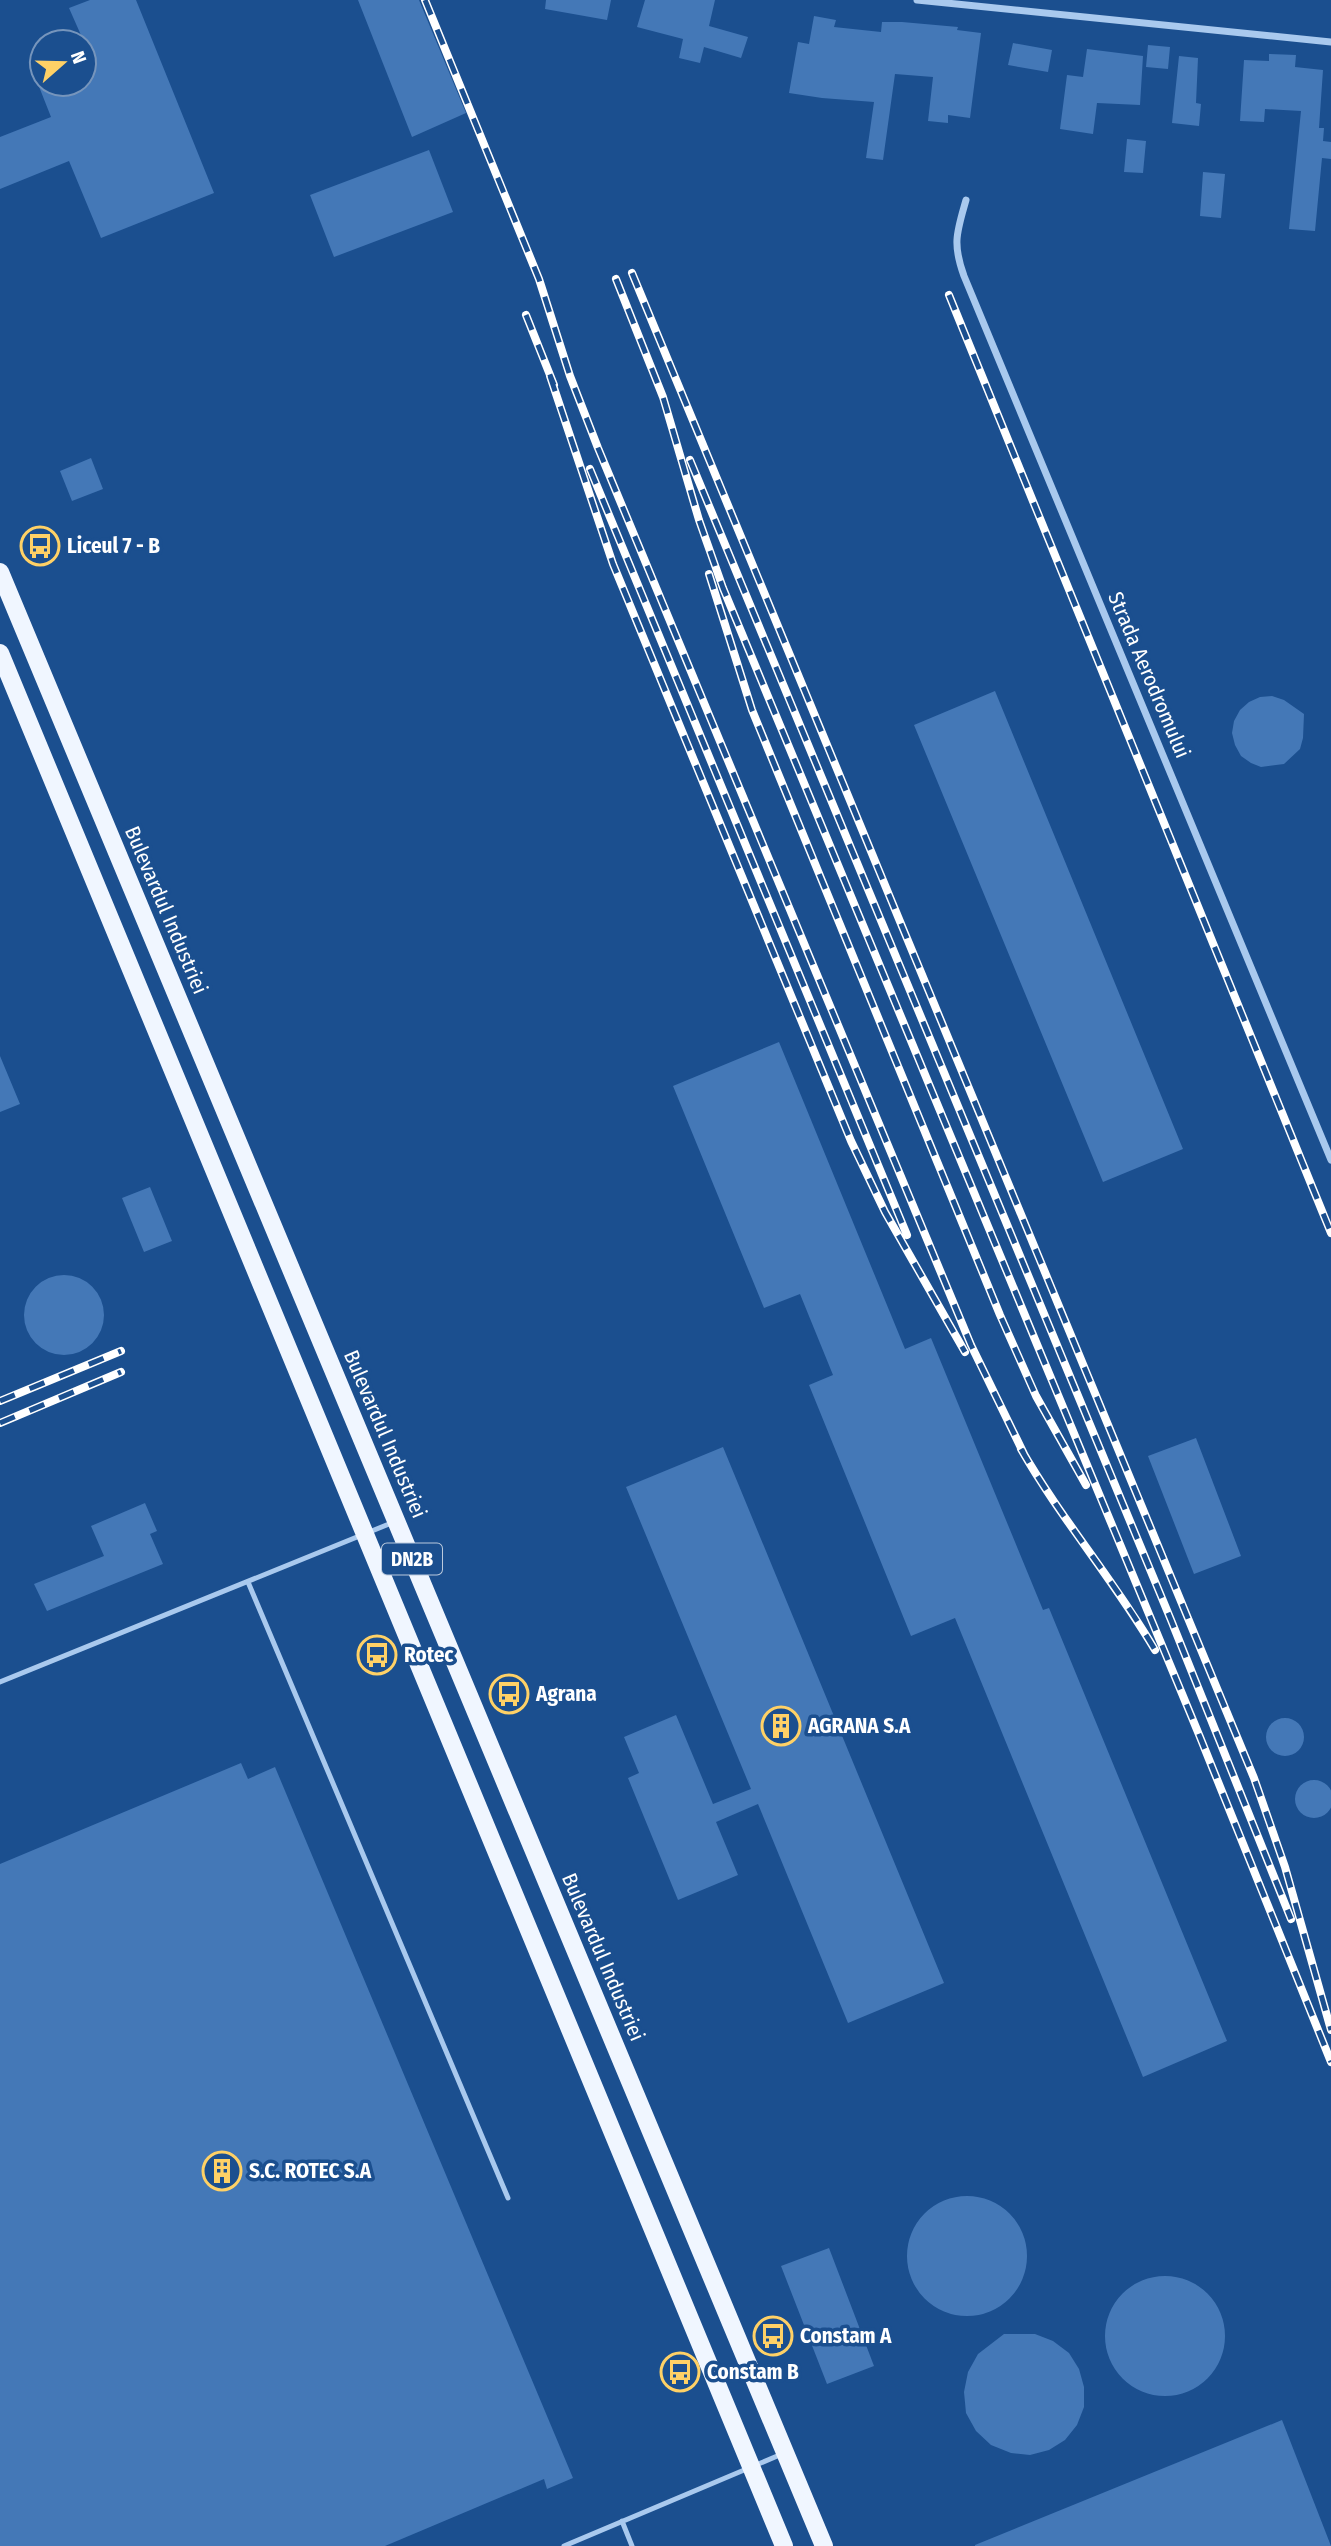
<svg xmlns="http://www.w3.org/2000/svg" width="1331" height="2546" font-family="'Fira Sans Condensed',sans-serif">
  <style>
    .building { fill: #4478b7 }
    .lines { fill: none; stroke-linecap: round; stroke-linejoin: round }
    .lane { stroke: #a9c9ee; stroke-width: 5 }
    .street { stroke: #a9c9ee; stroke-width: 7 }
    .primary { stroke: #f0f6ff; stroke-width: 18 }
    .rail-casing { stroke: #fff; stroke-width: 8 }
    .rail { stroke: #1b4f8f; stroke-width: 5; stroke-dasharray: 16; stroke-linecap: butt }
    .labels { text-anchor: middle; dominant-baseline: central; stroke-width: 7; stroke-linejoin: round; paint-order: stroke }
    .shield { fill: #1b4f8f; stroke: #bbcadd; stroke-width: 2 }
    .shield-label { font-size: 19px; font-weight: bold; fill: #fff }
    .poi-label { font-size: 21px; font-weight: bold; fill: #fff; stroke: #1b4f8f; text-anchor: start }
    .street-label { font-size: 21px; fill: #fff; stroke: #1b4f8f }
  </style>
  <rect width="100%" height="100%" fill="#1b4f8f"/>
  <path class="building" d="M 90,0 L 136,0 L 214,193 L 101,238 L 69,161 L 0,189 L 0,137 L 51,117 L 38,84 L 84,84 L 84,42 L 69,8 Z
    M 358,0 L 419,0 L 466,113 L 412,137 Z
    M 546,0 L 611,0 L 607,20 L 545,9 Z
    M 645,0 L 715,0 L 709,26 L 748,37 L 741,58 L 704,47 L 700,63 L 679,58 L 683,39 L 637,27 Z
    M 814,16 L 836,20 L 834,27 L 881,32 L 882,22 L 902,22 L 958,27 L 957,30 L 981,33 L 970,118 L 948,115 L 948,123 L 928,121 L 933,77 L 895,74 L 883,160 L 866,158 L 874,102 L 822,98 L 789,93 L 798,42 L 809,44 Z
    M 1013,43 L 1052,50 L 1048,72 L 1008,65 Z
    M 1148,45 L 1170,47 L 1168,69 L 1146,67 Z
    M 1087,49 L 1143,56 L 1140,105 L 1097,103 L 1093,134 L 1060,129 L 1067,75 L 1083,77 Z
    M 1269,54 L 1296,55 L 1295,67 L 1323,70 L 1319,128 L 1324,128 L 1323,141 L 1331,142 L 1331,159 L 1322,158 L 1315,231 L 1289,229 L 1301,111 L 1265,109 L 1264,122 L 1240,121 L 1244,60 L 1269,61 Z
    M 1179,56 L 1198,58 L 1196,103 L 1201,104 L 1199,126 L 1172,123 Z
    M 1127,139 L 1146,141 L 1143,173 L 1124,172 Z
    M 429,150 L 453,212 L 334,257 L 310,195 Z
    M 1203,172 L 1225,174 L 1221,218 L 1200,216 Z
    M 91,458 L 103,489 L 72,501 L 60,471 Z
    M 995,691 L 1183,1149 L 1103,1182 L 914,725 Z
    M 1272,696 L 1284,700 L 1304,714 L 1303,738 L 1300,749 L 1284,764 L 1261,767 L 1251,763 L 1241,756 L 1235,745 L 1232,733 L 1234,721 L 1240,710 L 1249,702 L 1260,697 Z
    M 779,1042 L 905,1349 L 931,1338 L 1043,1610 L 1049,1608 L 1227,2041 L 1143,2077 L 955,1618 L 911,1636 L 809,1385 L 833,1375 L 800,1294 L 764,1308 L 673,1086 Z
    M 0,1056 L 20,1104 L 0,1112 Z
    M 150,1187 L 172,1241 L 144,1252 L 122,1198 Z
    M24 1315a40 40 0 1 1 80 0a40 40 0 1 1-80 0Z
    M 1196,1438 L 1241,1556 L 1194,1574 L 1148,1456 Z
    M 723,1447 L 944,1983 L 848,2023 L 758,1804 L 716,1822 L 738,1875 L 678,1900 L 628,1778 L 639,1773 L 624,1737 L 676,1715 L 713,1804 L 751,1789 L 626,1487 Z
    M 145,1503 L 157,1531 L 150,1534 L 163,1564 L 47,1611 L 34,1584 L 104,1556 L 91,1526 Z
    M1266 1737a19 19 0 1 1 38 0a19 19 0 1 1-38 0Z
    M 241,1763 L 248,1779 L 275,1767 L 573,2478 L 547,2489 L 544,2479 L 385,2546 L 0,2546 L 0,1864 Z
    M1295 1799a19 19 0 1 1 38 0a19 19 0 1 1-38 0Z
    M907 2256a60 60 0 1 1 120 0a60 60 0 1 1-120 0Z
    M 829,2248 L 874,2366 L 827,2384 L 781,2266 Z
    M1105 2336a60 60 0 1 1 120 0a60 60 0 1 1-120 0Z
    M 1004,2334 L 1035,2334 L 1053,2341 L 1069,2353 L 1079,2369 L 1084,2387 L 1084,2407 L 1077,2425 L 1065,2440 L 1049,2450 L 1030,2455 L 1011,2453 L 991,2445 L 976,2431 L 966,2413 L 964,2392 L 968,2372 L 978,2354 Z
    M 1282,2420 L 1331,2546 L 975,2546 L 975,2545 Z"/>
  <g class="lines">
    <path class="lane" d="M 248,1582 L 508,2198
      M 0,1682 L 394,1522
      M 622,2521 L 632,2546
      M 564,2546 L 782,2454"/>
    <path class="street" d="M 917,0 L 1331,42
      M 966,200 C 957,232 952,243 964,276 L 1331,1160"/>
    <path class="primary" d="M 0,572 L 824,2546
      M 0,653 L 784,2546"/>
    <defs>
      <path id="rail" d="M 425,0 L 539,279 L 570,376 L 598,448 L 971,1345 L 1025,1456
        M 632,273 L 1254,1778 L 1285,1867 L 1331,2030
        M 616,279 L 663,397 L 699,520 L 723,588 L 1200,1737 L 1331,2062
        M 949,295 L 1331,1233
        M 526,315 L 554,385
        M 550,376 L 613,564 L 851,1141 L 885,1212 L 965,1352
        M 690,460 L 1171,1620 L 1291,1919
        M 590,469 L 907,1235
        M 709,574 L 752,710 L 1000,1315 L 1036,1396 L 1086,1485
        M 0,1401 L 121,1351
        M 0,1423 L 121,1372
        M 1021,1449 C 1061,1519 1114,1580 1155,1650"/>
    </defs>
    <use href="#rail" class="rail-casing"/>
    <use href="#rail" class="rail"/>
  </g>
  <defs>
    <symbol id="bus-ring" viewBox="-11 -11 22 22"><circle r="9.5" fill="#1b4f8f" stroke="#ffd166" stroke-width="1.5"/><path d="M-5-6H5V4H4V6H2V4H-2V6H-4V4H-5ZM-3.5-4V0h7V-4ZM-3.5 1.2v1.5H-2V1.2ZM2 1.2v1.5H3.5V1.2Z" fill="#ffd166"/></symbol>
    <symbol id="building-ring" viewBox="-11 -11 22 22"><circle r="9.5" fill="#1b4f8f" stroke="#ffd166" stroke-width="1.5"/><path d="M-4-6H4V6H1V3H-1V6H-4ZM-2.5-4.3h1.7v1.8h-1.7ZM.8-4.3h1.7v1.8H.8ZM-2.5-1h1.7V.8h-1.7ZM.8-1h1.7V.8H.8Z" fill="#ffd166"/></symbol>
  </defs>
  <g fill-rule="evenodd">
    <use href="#bus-ring" x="18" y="524" width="44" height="44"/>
    <use href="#bus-ring" x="355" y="1633" width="44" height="44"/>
    <use href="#bus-ring" x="487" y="1672" width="44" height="44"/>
    <use href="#building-ring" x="759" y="1704" width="44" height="44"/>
    <use href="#building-ring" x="200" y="2149" width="44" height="44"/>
    <use href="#bus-ring" x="751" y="2314" width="44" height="44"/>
    <use href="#bus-ring" x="658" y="2350" width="44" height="44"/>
  </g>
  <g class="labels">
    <rect class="shield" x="382" y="1543.5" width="60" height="31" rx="5"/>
    <g class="shield-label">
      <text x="412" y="1559">DN2B</text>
    </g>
    <g class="poi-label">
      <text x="67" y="546">Liceul 7 - B</text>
      <text x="404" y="1655">Rotec</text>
      <text x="536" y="1694">Agrana</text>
      <text x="808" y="1726">AGRANA S.A</text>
      <text x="249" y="2171">S.C. ROTEC S.A</text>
      <text x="800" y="2336">Constam A</text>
      <text x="707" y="2372">Constam B</text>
    </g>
    <g class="street-label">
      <text transform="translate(1149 675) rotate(67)">Strada Aerodromului</text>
      <text transform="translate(166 910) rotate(67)">Bulevardul Industriei</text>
      <text transform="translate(385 1434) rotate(67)">Bulevardul Industriei</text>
      <text transform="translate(603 1957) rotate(67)">Bulevardul Industriei</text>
    </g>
  </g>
  <g transform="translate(63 63) rotate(70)"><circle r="33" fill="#1b4f8f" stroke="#7695bc" stroke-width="2"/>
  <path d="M0-5L12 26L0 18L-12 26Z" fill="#ffd166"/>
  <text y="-10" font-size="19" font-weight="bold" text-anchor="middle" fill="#ffffff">N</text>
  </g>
</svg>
